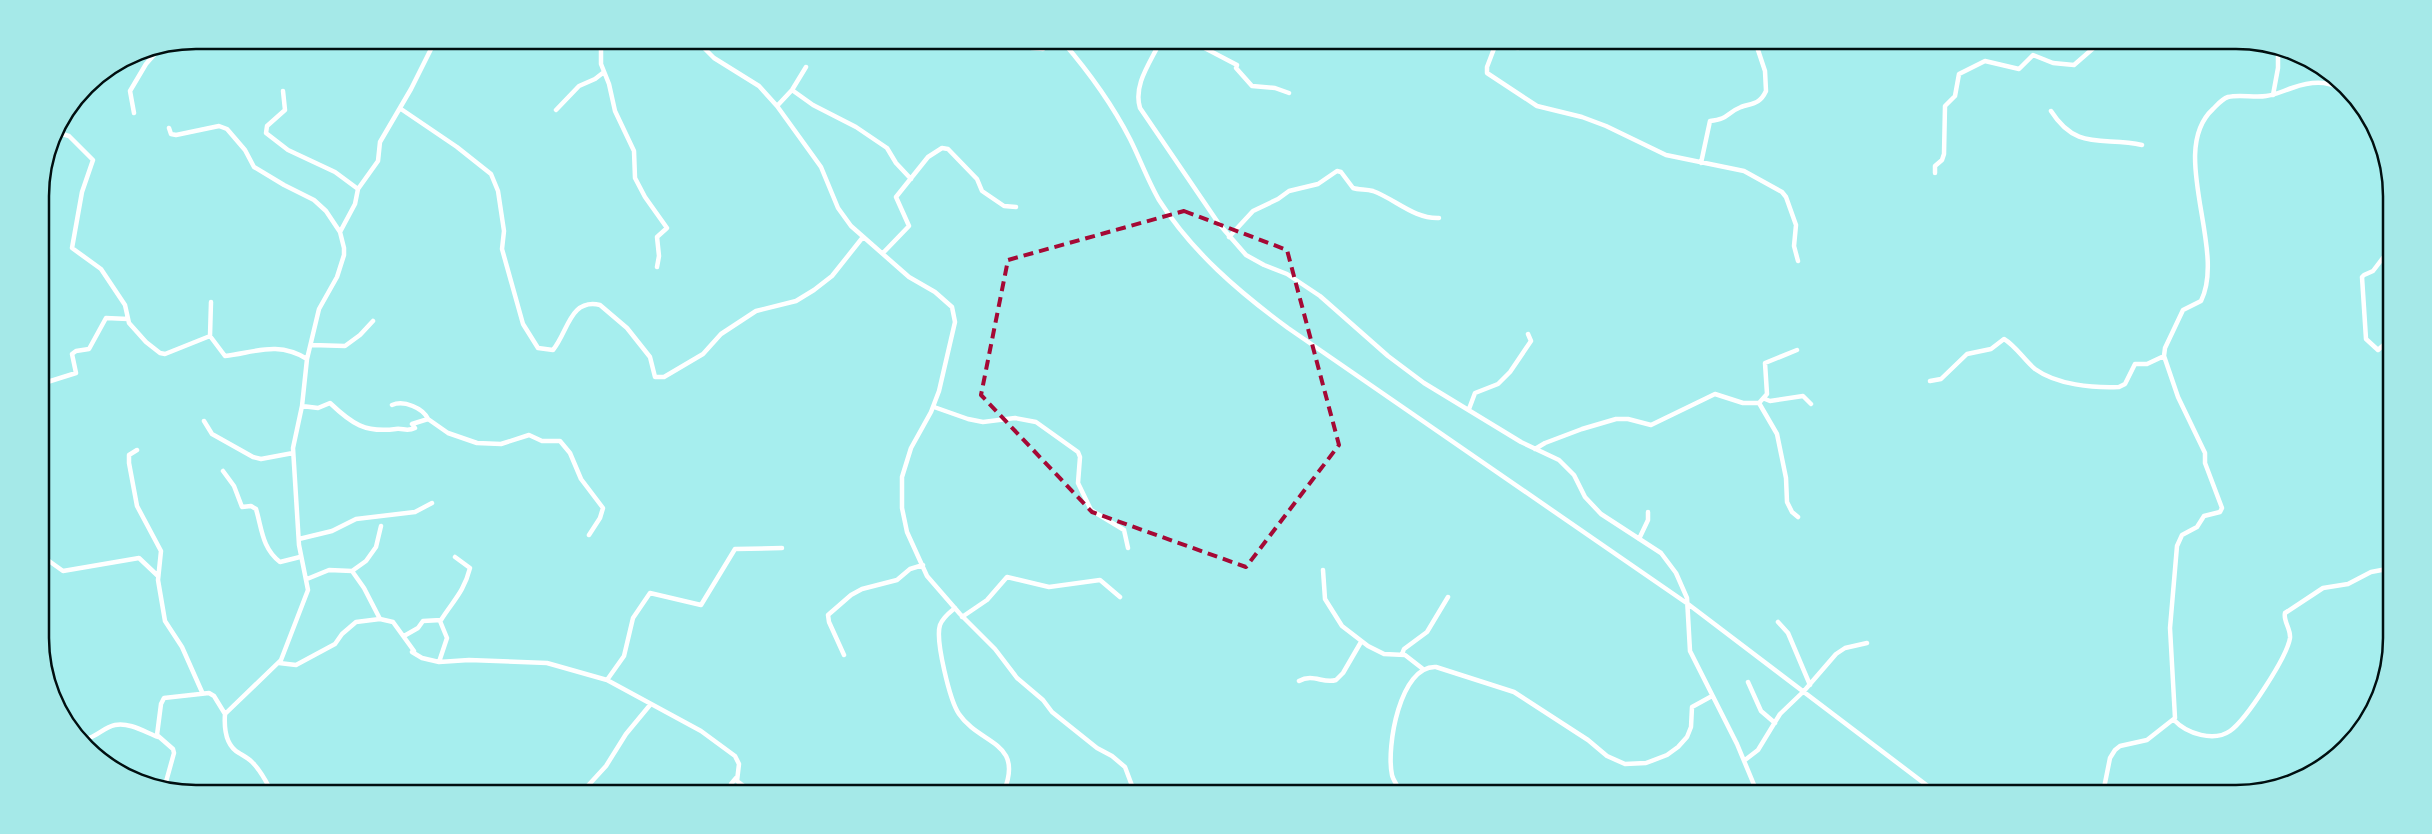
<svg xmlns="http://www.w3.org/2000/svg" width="2432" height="834" font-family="'Work Sans',sans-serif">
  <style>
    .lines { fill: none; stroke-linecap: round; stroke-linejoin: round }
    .minor { stroke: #fff; stroke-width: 4.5 }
    .marked { fill: none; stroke: #a50935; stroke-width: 4; stroke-dasharray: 10 6; stroke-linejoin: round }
    .rim { fill: none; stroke: #000f10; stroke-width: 2.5 }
  </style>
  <rect width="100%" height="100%" fill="#a6eeee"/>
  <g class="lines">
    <path class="minor" d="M 601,41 L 601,64 L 609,84 L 615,111 L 634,151 L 635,178 L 645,197 L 667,228 L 657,237 L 659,256 L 657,267
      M 697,41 L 714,58 L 759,86 L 777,106 L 821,167 L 838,208 L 851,226 L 909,277 L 935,292 L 952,307 L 955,322 L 939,391 L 931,412 L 911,448 L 902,477 L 902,508 L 907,532 L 927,576 L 960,614 L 995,649 L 1017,678 L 1043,700 L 1052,712 L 1097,748 L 1112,756 L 1125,767 L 1134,791
      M 1021,42 L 1032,48 L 1043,49
      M 1063,42 C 1088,71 1112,104 1130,139 C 1140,159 1148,181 1159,200 C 1192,252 1239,292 1288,328 L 1688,604 L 1937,793
      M 1160,42 C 1150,63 1133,85 1140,108 L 1219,224 L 1246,255 L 1264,265 L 1287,274 L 1320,296 L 1388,356 L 1424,383 L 1521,442 L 1559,460 L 1574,475 L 1585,497 L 1601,514 L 1661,553 L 1676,573 L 1687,598 L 1690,651 L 1737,744 L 1757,792
      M 1195,43 L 1237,65 L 1236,68 L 1252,86 L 1275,88 L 1289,93
      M 1363,43 L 1366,45
      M 1492,43 L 1495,46 L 1487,67 L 1487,73 L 1537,106 L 1582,117 L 1606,126 L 1666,155 L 1744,171 L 1782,192 L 1786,197 L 1796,225 L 1794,246 L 1798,261
      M 1495,46 L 1518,48 L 1537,43
      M 792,90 L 813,105 L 856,127 L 887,148 L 896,163 L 911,179
      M 283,91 L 285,110 L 267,126 L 266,133 L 288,150 L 335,172 L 358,189
      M 2273,95 L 2278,68 L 2278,46
      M 777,106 L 792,90 L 806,67
      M 401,109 L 457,147 L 491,174 L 498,191 L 504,231 L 502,249 L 523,324 L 538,348 L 553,350 C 568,332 570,298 600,305 L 627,328 L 650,357 L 655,377 L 664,377 L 703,354 L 721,334 L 756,311 L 796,301 L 814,290 L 832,276 L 863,237
      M 556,110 L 579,86 L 595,79 L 604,72
      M 2051,111 C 2077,152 2104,136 2142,145
      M 134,113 L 130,91 L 146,64 L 161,47
      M 169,128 L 171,134 L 176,135 L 219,126 L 227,129 L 245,150 L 254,167 L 284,185 L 314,200 L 326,211 L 340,232 L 344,248 L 344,255 L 337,277 L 319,309 L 307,359 L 302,406 L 293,448 L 299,545 L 308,590 L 281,660 L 225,714 C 224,728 225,745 239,753 C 244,756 248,758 252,762 C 260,770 265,779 270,789
      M 55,132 L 69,136 L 93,160 L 82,192 L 72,248 L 101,269 L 125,305 L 129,323 L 146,342 L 160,353 L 165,354 L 210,336 L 225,356 C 256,352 278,341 307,359
      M 1701,163 L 1710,121 C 1729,119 1726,113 1741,107 C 1753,103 1760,104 1766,91 L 1765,71 L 1756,44
      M 1935,173 L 1935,166 L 1942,160 L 1944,154 L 1945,106 L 1955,96 L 1959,74 L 1985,61 L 2019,69 L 2033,55 L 2053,63 L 2074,65 L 2097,45
      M 340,232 L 355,204 L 358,189 L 378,161 L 380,142 L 411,89 L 435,41
      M 1229,237 L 1253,211 L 1278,199 L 1289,191 L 1318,184 L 1337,171 L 1341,172 L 1353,188 C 1359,190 1366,189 1373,191 C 1395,199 1414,219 1439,218
      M 883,253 L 909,226 L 896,197 L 928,157 L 942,148 L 948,149 L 977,179 L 982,191 L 1004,206 L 1016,207
      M 210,336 L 211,302
      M 2388,341 L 2378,350 L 2366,339 L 2362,277 L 2364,275 L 2373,271 L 2389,250
      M 312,345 L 345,346 L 360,335 L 373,321
      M 1930,381 L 1941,379 L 1967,354 L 1991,349 L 2004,339 C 2016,346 2024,360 2035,369 C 2057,385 2093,388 2119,387 L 2125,384 L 2135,364 L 2147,364 L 2164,356
      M 41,384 L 76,373 L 72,354 L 76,351 L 89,349 L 106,318 L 128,319
      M 1765,399 L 1770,401 L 1803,396 L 1811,404
      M 1759,403 L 1777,434 L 1786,478 L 1787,502 L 1792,512 L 1798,517
      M 392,405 C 404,400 423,408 428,419
      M 302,406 L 318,408 L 330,403 C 352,424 365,433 396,429 C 403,428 407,432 415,428 L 412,424 L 428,419 L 448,433 L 477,443 L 501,444 L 529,435 L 542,441 L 560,441 L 570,453 L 581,479 L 603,508 L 600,518 L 589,535
      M 934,407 L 968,419 L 983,422 L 1015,418 L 1036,422 L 1078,452 L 1080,457 L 1078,483 L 1091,510 L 1124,530 L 1128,548
      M 1469,409 L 1475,393 L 1498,384 L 1510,372 L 1531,341 L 1528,334
      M 204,421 L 212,434 L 253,457 L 261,459 L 293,453
      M 1535,449 L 1545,443 L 1582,429 L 1616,419 L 1628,419 L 1651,425 L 1715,394 L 1743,403 L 1759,403 L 1767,394 L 1765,363 L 1797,350
      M 137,450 L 129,455 L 129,463 L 137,506 L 161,551 L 158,580 L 165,621 L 182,647 L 202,692
      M 223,471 L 234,486 L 242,507 L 251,506 L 256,509 C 262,529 262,548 280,562 L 300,557
      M 299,539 L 332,531 L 356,519 L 415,512 L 432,503
      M 1639,539 L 1648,520 L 1648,512
      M 42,556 L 63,571 L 139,558 L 158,576
      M 1323,570 L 1325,599 L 1342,626 L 1368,646 L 1384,654 L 1405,655 L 1423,669
      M 352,571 L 366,561 L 376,547 L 381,526
      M 307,579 L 329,570 L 352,571 L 364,588 L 380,619 L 393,622 L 414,651 L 412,652 L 422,658 L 439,662 L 469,660 L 547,663 L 607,680 L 701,731 L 735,756 L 739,764 L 737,781 L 749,790
      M 955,608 C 949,613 943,617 940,625 C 935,640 950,701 959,714 C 980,745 1024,741 1004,791
      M 962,617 L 987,600 L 1007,577 L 1049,587 L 1100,580 L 1120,597
      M 1778,622 L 1788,633 L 1810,685
      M 404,636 L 418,628 L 423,621 L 441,620 C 453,601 464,592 470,568 L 455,557
      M 1402,654 L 1404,649 L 1427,632 L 1448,597
      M 844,655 L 829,622 L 828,615 L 851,595 L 862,589 L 897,580 L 910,569 L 923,565
      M 439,662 L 447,638 L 440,621
      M 279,663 L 296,665 L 335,644 L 342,634 L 356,622 L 380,619
      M 607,680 L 624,656 L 633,618 L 650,593 L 701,605 L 735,549 L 782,548
      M 1299,681 C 1313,673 1323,684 1336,680 L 1343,673 L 1361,642
      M 1748,682 L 1761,711 L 1775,723
      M 2174,720 C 2187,734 2214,742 2230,731 C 2246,720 2287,657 2290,638 C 2291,629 2283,621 2285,613 L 2323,588 L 2348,584 L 2371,572 L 2387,569
      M 78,739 C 94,741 101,728 115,725 C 129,722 145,732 158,737
      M 1745,760 L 1758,750 L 1780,714 L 1804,691 L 1836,654 L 1845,648 L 1867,643
      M 164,789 L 174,753 L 173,749 L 157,735 L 161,704 L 164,698 L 209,693 L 214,696 L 225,714
      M 584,790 L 606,766 L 626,734 L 650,705
      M 731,790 L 731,784 L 736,778
      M 1400,792 C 1398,786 1393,780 1392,775 C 1386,747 1400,665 1436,667 L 1514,692 L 1588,740 L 1607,756 L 1625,764 L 1646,763 L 1667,755 L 1678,747 L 1687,737 L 1691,727 L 1692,707 L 1712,696
      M 2103,793 L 2110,758 L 2115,750 L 2120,746 L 2147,740 L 2175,718 L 2170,628 L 2177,546 L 2182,535 L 2197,527 L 2204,516 L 2220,512 L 2222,508 L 2205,463 L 2205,453 L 2178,397 L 2164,356 L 2165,348 L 2183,310 L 2201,301 C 2227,249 2167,151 2213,109 C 2218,104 2222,99 2228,97 C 2240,94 2254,98 2266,96 C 2275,95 2283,91 2292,88 C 2318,79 2330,82 2354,94"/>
  </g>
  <path class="marked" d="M 1184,211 L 1287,250 L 1339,445 L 1246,567 L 1092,512 L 981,395 L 1008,260 Z"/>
  <path d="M0 0H2432V834H0ZM196 49H2236A147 147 0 0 1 2383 196V638A147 147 0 0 1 2236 785H196A147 147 0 0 1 49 638V196A147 147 0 0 1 196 49Z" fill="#a5e9e8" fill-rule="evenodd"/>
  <path class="rim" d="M196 49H2236A147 147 0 0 1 2383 196V638A147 147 0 0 1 2236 785H196A147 147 0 0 1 49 638V196A147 147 0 0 1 196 49Z"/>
</svg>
